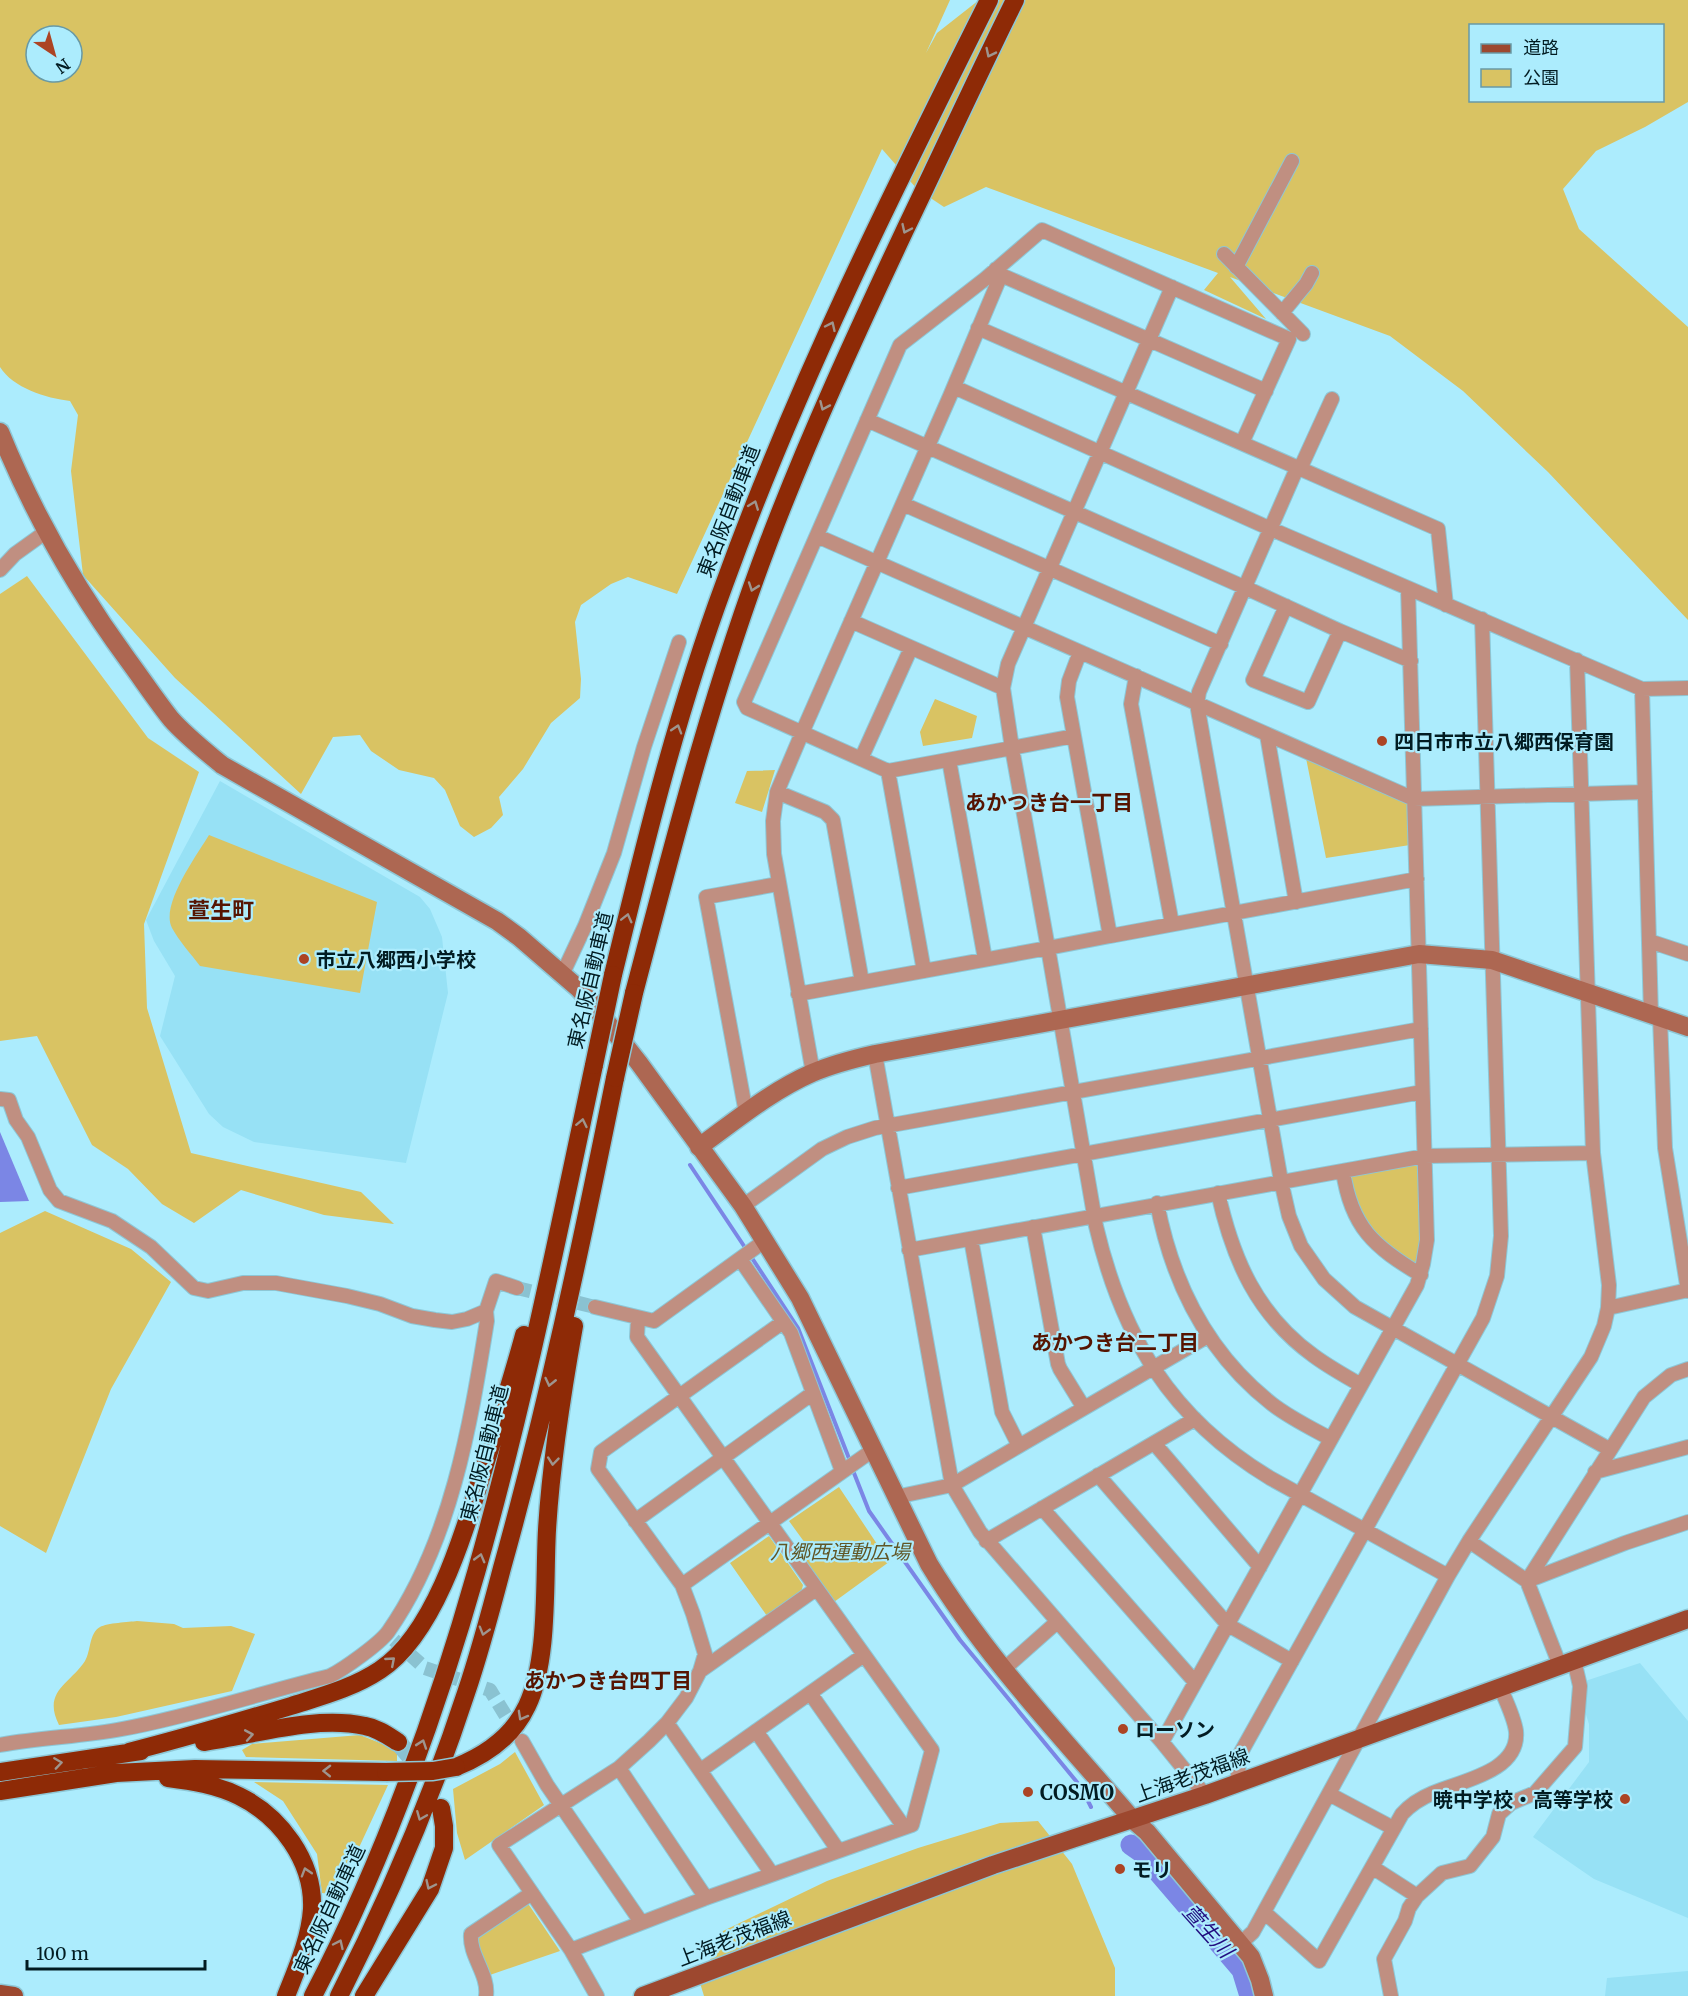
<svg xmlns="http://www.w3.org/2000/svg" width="1688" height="1996" font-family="Merriweather,'Noto Sans JP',serif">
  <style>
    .built { fill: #97e1f5 }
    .green { fill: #d9c363; fill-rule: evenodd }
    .water { fill: #7b86e5 }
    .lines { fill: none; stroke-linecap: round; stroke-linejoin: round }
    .stream { stroke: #7b86e5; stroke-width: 4 }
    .river { stroke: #7b86e5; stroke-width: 21 }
    .street-tunnel { stroke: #8ac2d1; stroke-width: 14; stroke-dasharray: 14 7; stroke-linecap: butt }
    .highway-tunnel { stroke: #8ac2d1; stroke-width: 18; stroke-dasharray: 18 9; stroke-linecap: butt }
    .street-casing { stroke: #8dc7d6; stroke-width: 16 }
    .secondary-casing { stroke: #8dc7d6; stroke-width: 21 }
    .primary-casing { stroke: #8dc7d6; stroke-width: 21 }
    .highway-casing { stroke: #8dc7d6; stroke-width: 21 }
    .street { stroke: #c08f81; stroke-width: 14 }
    .secondary { stroke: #ad6752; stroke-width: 18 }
    .primary { stroke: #9d482f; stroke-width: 18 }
    .highway { stroke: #8e2a06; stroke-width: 18 }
    .highway-bridge-casing { stroke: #8dc7d6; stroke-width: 21; stroke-linecap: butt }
    .highway-bridge { stroke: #8e2a06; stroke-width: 18 }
    .oneway { stroke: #9e958e }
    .poi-dot { fill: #ac4424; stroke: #acecfd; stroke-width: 2 }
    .labels { text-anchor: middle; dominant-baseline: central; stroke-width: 4.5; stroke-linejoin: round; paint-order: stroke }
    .street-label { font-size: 20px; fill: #021c22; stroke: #acecfd }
    .poi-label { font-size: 20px; font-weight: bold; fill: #021c22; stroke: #acecfd; text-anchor: start }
    .park-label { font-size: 20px; font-style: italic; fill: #615626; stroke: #acecfd }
    .neighbourhood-label { font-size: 21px; font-weight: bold; fill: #561401; stroke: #acecfd }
    .water-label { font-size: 21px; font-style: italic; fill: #220d80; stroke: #acecfd }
    .quarter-label { font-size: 22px; font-weight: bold; fill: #561401; stroke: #acecfd }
  </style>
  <rect width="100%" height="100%" fill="#acecfd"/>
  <path class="built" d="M 220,781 L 420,897 L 430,909 L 442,937 L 448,993 L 406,1163 L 254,1142 L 223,1127 L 209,1114 L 160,1036 L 175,976 L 154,941 L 146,920 Z
    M 1640,1663 L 1688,1721 L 1688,1918 L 1594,1879 L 1533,1837 L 1589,1762 L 1589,1724 L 1576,1684 Z
    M 1688,1971 L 1688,1996 L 1605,1996 L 1607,1978 Z"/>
  <path class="green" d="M 0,0 L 950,0 L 926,53 L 937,33 L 979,0 L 1688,0 L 1688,102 L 1645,127 L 1596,151 L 1563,189 L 1579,229 L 1688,327 L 1688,620 L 1548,472 L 1463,391 L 1390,336 L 1230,277 L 1266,319 L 1204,290 L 1218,273 L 986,187 L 944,207 L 917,189 L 882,149 L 677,594 L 628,577 L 611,584 L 581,605 L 575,622 L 581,679 L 580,698 L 551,723 L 523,769 L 499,797 L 503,815 L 491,828 L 474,837 L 460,826 L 445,790 L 434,778 L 399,770 L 371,751 L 360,735 L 333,737 L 301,794 L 175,678 L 83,575 L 71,471 L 78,415 L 70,401 C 46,398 13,388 0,367 ZM 1470,26 L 1662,26 L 1662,100 L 1470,100 ZM 36,36 L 72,36 L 72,72 L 36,72 Z
    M 27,576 L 148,738 L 199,772 L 144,924 L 147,1008 L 191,1153 L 361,1192 L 394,1224 L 324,1215 L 241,1190 L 194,1223 L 162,1204 L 128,1169 L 92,1145 L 37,1036 L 0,1041 L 0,594 Z
    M 935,699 L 977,716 L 972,738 L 923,746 L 920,732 Z
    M 1306,758 L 1405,801 L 1410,806 L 1410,845 L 1326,858 Z
    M 775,770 L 762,812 L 735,803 L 747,771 Z
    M 209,835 L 377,902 L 360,993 L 200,966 C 191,954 179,941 172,928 C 160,905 197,855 209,835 Z
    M 1413,1164 L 1418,1167 L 1421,1235 L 1417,1261 L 1411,1265 L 1381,1243 L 1363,1220 L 1350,1180 L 1353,1175 Z
    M 45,1211 L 131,1249 L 171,1282 L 111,1389 L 46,1553 L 0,1526 L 0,1233 Z
    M 839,1487 L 889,1562 L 834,1602 L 797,1549 L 805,1543 L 789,1521 Z
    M 769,1536 L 803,1585 L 801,1593 L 767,1616 L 730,1563 Z
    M 137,1621 L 174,1624 L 183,1628 L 231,1626 L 255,1634 L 232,1691 L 116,1717 L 59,1725 C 42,1691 70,1684 85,1661 C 91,1651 89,1633 100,1627 C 107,1623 129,1622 137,1621 Z
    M 360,1735 L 390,1747 L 397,1754 L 397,1761 L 246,1757 L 242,1750 L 252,1744 Z
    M 515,1752 L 544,1805 L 465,1860 L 457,1833 L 453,1789 L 500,1764 Z
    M 254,1782 L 388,1785 L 337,1895 L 322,1893 L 317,1854 L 283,1801 Z
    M 1038,1821 L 1072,1864 L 1115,1968 L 1115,1996 L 704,1996 L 700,1983 L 723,1931 L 827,1881 L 918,1848 L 1000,1823 Z
    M 524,1904 L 529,1905 L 560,1951 L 487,1976 L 475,1944 L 476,1936 Z"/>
  <path class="water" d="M 0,1132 L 29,1201 L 0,1202 Z"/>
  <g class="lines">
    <path class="stream" d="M 690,1165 L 746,1249
      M 750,1255 L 798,1328 L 850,1461
      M 852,1468 L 869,1511 L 960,1640 L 1081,1787 L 1091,1807"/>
    <path class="river" d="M 1131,1845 L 1141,1852 L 1242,1970 L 1250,1996"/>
    <path class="street-tunnel" d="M 517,1288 L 595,1307
      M 394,1640 L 425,1668 L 490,1690 L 517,1734"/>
    <path class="highway-tunnel" d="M 398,1742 L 424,1773"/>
    <defs>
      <path id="street" d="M 1224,254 L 1303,334
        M 1236,267 L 1292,161
        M 996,269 L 1001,275 L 1266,391
        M 1172,287 L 1008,664 L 1003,688 L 1012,748 L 888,771 L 747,708 L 744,702 L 900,345 L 985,279 L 1042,230 L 1289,339 L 1242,443
        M 1282,313 L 1306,284 L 1312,273
        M 978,328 L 1438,529 L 1446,605
        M 954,387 L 1271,529 L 1642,689 L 1688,688
        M 867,420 L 1246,588 L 1340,631 L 1411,661
        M 1297,468 L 1199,692 L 1197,704 L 1281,1181 L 1289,1216 L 1301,1246 L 1324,1279 L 1355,1307 L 1609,1449
        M 1300,469 L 1332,399
        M 903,504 L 1221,644
        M 817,536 L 1414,799 L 1645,792
        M 0,570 L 15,554 L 47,531
        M 1286,606 L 1253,680 L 1308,702 L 1340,631
        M 851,621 L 1003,688
        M 1136,676 L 1131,704 L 1172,924
        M 1642,689 L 1651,1015
        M 1267,735 L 1296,902
        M 1074,736 L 1012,748 L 1048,948 L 1110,936 L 1067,697 L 1069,681 L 1080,652
        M 861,759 L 911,648
        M 949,760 L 985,959
        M 888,771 L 924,971
        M 777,792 L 825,812 L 833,820 L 862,982
        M 1110,936 L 1417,879
        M 1649,941 L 1688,954
        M 562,975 L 585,926 L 614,853 L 644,747 L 679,642
        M 798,994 L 1048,948 L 1096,1226 C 1122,1337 1171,1418 1270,1478 L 1448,1576
        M 1660,1018 L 1665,1148 L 1688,1291
        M 875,1054 L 952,1485 L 980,1532 L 1162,1742 L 1205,1795
        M 813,1073 L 774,854 L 773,821 L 777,792 L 802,733 L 950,396 L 1001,275
        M 0,1099 L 9,1100 L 16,1120 L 28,1137 L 50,1190 L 59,1201 L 112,1221 L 151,1247 L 194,1288 L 208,1291 L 243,1283 L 276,1283 L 347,1296 L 380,1304 L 412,1316 L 435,1320 L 452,1322 L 467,1319 L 486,1311
        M 746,1113 L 706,897 L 778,884
        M 1343,1171 C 1351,1227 1374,1247 1421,1275
        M 898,1188 L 1422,1092
        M 1218,1193 C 1233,1260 1257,1315 1314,1356 C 1329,1367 1345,1376 1361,1385
        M 1157,1203 C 1172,1282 1207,1353 1272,1404 C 1290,1418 1311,1428 1331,1439
        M 743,1206 L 822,1149 L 847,1137 L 875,1128 L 1421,1029
        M 1033,1227 L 1058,1364 L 1060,1369 L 1084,1408
        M 971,1239 L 1002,1412 L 1019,1446
        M 909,1250 L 1425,1156 L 1593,1153
        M 740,1259 L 791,1333 L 842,1471
        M 595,1307 L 654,1321 L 766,1240
        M 1608,1308 L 1688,1290
        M 1154,1443 L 1260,1567
        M 1595,1472 L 1688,1447
        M 1098,1475 L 1228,1625 L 1292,1661
        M 896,1497 L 952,1485 L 1208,1336
        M 1042,1508 L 1195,1682
        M 635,1521 L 813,1393
        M 986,1541 L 1195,1419
        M 1469,1541 L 1527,1581 L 1560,1666
        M 1527,1581 L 1644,1397 L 1671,1375 L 1688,1369
        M 1527,1581 L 1625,1543 L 1688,1522
        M 682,1585 L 873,1450
        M 1004,1669 L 1057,1622
        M 700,1671 L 816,1589
        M 810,1693 L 904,1827
        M 667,1723 L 772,1874
        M 756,1731 L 838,1850
        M 522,1741 L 547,1785 L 641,1922
        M 1162,1742 L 1417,1285 L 1423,1264 L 1427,1240 L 1408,588
        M 0,1745 C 41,1737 82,1737 122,1729 C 193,1716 260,1693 330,1676 C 344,1669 379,1644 388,1632 C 451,1542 470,1427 487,1321 L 486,1311 L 496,1281 L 517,1288
        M 619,1768 L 706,1898
        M 701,1770 L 864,1655
        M 1237,1783 L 1240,1754 L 1483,1318 L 1497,1276 L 1501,1236 L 1482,619
        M 1329,1794 L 1393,1828
        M 1372,1867 L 1417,1896
        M 1264,1912 L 1319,1961 L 1402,1814 C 1411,1804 1421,1798 1433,1793 C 1460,1781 1520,1772 1516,1731 C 1514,1717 1506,1701 1500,1687
        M 1240,1944 L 1253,1932 L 1448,1576 L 1469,1541 L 1591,1357 L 1604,1326 L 1608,1308 L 1609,1285 L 1593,1153 L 1577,660
        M 571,1950 L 706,1898 L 912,1825 L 932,1750 L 637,1337 L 638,1318
        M 486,1996 C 489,1974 469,1956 471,1934 L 532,1893
        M 597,1996 L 571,1950 L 499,1845 L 619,1768 L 649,1741 L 667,1723 L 686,1698 L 700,1671 L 705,1654 L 693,1614 L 682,1585 L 598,1469 L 601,1452 L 783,1322
        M 1391,1996 L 1384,1959 L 1405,1921 L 1409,1908 L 1417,1896 L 1442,1873 L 1470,1866 L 1493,1837 L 1499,1814 L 1511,1803 L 1535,1793 L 1575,1747 L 1580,1686 L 1574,1660"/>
      <path id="secondary" d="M 0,432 C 33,513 76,589 128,660 C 142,679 156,700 171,719 C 186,736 204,750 222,765 L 497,921 L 519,937 L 578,988 L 591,1002 L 639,1063 L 743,1206 L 800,1298 L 929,1564 C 986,1658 1062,1737 1133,1820 L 1147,1832 L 1251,1957 L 1260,1980 L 1264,1996
        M 699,1147 C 735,1121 771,1091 812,1073 C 833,1064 853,1059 875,1054 L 1419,954 L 1492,960 L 1688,1027"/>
      <path id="primary" d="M 0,1994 L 14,1996
        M 643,1996 L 993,1865 L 1205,1795 L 1688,1619"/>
      <path id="highway" d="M 613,975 C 645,843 677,712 724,585 C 797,383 893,191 989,0
        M 634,993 C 674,841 713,688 769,541 C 809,436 856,334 904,232 C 941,155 977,77 1015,0
        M 204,1742 C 254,1735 315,1715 365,1726 C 377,1728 387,1735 398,1742
        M 129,1752 C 184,1738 238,1722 291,1706 C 322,1696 353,1688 380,1670 C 438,1632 467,1522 487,1458 C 500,1417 513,1376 524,1335
        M 456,1767 C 486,1755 513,1736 527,1706 C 549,1660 544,1582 547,1530 C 551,1461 562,1393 574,1326
        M 0,1772 L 141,1751
        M 168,1778 C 192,1781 217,1785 239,1796 C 280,1816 314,1861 312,1909 C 310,1939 297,1968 286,1996
        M 0,1791 L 116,1773 L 195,1769 L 386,1772
        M 313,1996 C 465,1703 526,1385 594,1065
        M 339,1996 C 389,1898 432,1797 466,1693 C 480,1652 491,1610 502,1568 C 547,1407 582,1242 615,1078
        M 364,1996 L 430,1889 L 444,1848 L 444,1826 L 441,1808"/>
    </defs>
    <use href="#street" class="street-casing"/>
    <use href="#secondary" class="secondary-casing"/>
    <use href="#primary" class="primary-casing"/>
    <use href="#highway" class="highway-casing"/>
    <use href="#street" class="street"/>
    <use href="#secondary" class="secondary"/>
    <use href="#primary" class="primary"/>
    <use href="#highway" class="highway"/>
    <defs>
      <path id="highway-bridge" d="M 594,1065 L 613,975
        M 615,1078 L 634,993
        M 386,1772 L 433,1771 L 456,1767"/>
    </defs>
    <use href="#highway-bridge" class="highway-bridge-casing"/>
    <use href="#highway-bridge" class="highway-bridge"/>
  </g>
  <defs><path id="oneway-chevron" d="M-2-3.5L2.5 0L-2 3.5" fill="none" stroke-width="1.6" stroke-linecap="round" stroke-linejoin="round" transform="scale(1.5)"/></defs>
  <g class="oneway">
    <use href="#oneway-chevron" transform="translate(990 53) rotate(116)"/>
    <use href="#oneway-chevron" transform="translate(906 229) rotate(115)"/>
    <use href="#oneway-chevron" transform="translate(831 326) rotate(-65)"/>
    <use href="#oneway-chevron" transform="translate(824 406) rotate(114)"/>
    <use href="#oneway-chevron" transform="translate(754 505) rotate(-69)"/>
    <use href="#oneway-chevron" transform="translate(753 587) rotate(109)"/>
    <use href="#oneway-chevron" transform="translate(677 729) rotate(-73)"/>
    <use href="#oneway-chevron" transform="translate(627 918) rotate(-76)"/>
    <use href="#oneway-chevron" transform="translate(582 1123) rotate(-78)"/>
    <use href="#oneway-chevron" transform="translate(550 1382) rotate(103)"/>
    <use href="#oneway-chevron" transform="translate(553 1461) rotate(96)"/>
    <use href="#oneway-chevron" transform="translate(480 1558) rotate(-75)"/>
    <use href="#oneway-chevron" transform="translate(484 1631) rotate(106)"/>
    <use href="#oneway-chevron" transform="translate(391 1661) rotate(-41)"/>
    <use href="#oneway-chevron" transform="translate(522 1716) rotate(119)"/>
    <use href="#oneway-chevron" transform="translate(249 1735) rotate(-10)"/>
    <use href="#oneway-chevron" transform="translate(422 1744) rotate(-71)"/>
    <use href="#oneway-chevron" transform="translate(58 1763) rotate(-8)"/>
    <use href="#oneway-chevron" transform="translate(327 1771) rotate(-179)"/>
    <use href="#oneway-chevron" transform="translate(421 1816) rotate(112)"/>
    <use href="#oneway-chevron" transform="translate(306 1872) rotate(-107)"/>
    <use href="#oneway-chevron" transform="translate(430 1885) rotate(115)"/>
    <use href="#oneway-chevron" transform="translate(339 1944) rotate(-65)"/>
  </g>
  <g class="poi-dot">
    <circle cx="1382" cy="741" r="6"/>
    <circle cx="304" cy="959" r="6"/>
    <circle cx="1123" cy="1729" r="6"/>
    <circle cx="1028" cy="1792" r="6"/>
    <circle cx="1625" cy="1799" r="6"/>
    <circle cx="1120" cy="1869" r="6"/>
  </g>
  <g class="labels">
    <g class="street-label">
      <text transform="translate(728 511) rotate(-69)">東名阪自動車道</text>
      <text transform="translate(590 980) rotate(-77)">東名阪自動車道</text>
      <text transform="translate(484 1453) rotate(-76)">東名阪自動車道</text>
      <text transform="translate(1192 1775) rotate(-20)">上海老茂福線</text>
      <text transform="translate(329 1909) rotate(-65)">東名阪自動車道</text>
      <text transform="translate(734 1938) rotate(-21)">上海老茂福線</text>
    </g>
    <g class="poi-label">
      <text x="1394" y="741">四日市市立八郷西保育園</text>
      <text x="316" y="959">市立八郷西小学校</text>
      <text x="1135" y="1729">ローソン</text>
      <text x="1040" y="1792">COSMO</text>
      <text x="1613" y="1799" text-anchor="end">暁中学校・高等学校</text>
      <text x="1132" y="1869">モリ</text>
    </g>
    <g class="park-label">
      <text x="840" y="1551">八郷西運動広場</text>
    </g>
    <g class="neighbourhood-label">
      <text x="1049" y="802">あかつき台一丁目</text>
      <text x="1115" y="1342">あかつき台二丁目</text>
      <text x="608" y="1680">あかつき台四丁目</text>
    </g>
    <g class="water-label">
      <text transform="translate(1208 1931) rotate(48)">萱生川</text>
    </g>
    <g class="quarter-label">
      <text x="221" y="910">萱生町</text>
    </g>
  </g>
  <rect x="1469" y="24" width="195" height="78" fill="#acecfd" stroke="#6899a5" stroke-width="1.5"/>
  <rect x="1481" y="44" width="30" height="9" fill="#9d482f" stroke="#6899a5" stroke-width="1.5"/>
  <text x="1523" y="54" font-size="18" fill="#021c22">道路</text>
  <rect x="1481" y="69" width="30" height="18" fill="#d9c363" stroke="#6899a5" stroke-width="1.5"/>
  <text x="1523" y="84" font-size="18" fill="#021c22">公園</text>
  <g transform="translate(54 54) rotate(144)"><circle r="28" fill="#acecfd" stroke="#6899a5" stroke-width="1.5"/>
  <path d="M0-4.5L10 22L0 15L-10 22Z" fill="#ac4424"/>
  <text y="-9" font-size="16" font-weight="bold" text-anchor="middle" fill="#021c22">N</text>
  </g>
  <path d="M27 1960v9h178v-9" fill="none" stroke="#021c22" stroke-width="3"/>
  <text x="36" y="1960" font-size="18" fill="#021c22" stroke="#acecfd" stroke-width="4.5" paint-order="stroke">100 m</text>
</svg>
